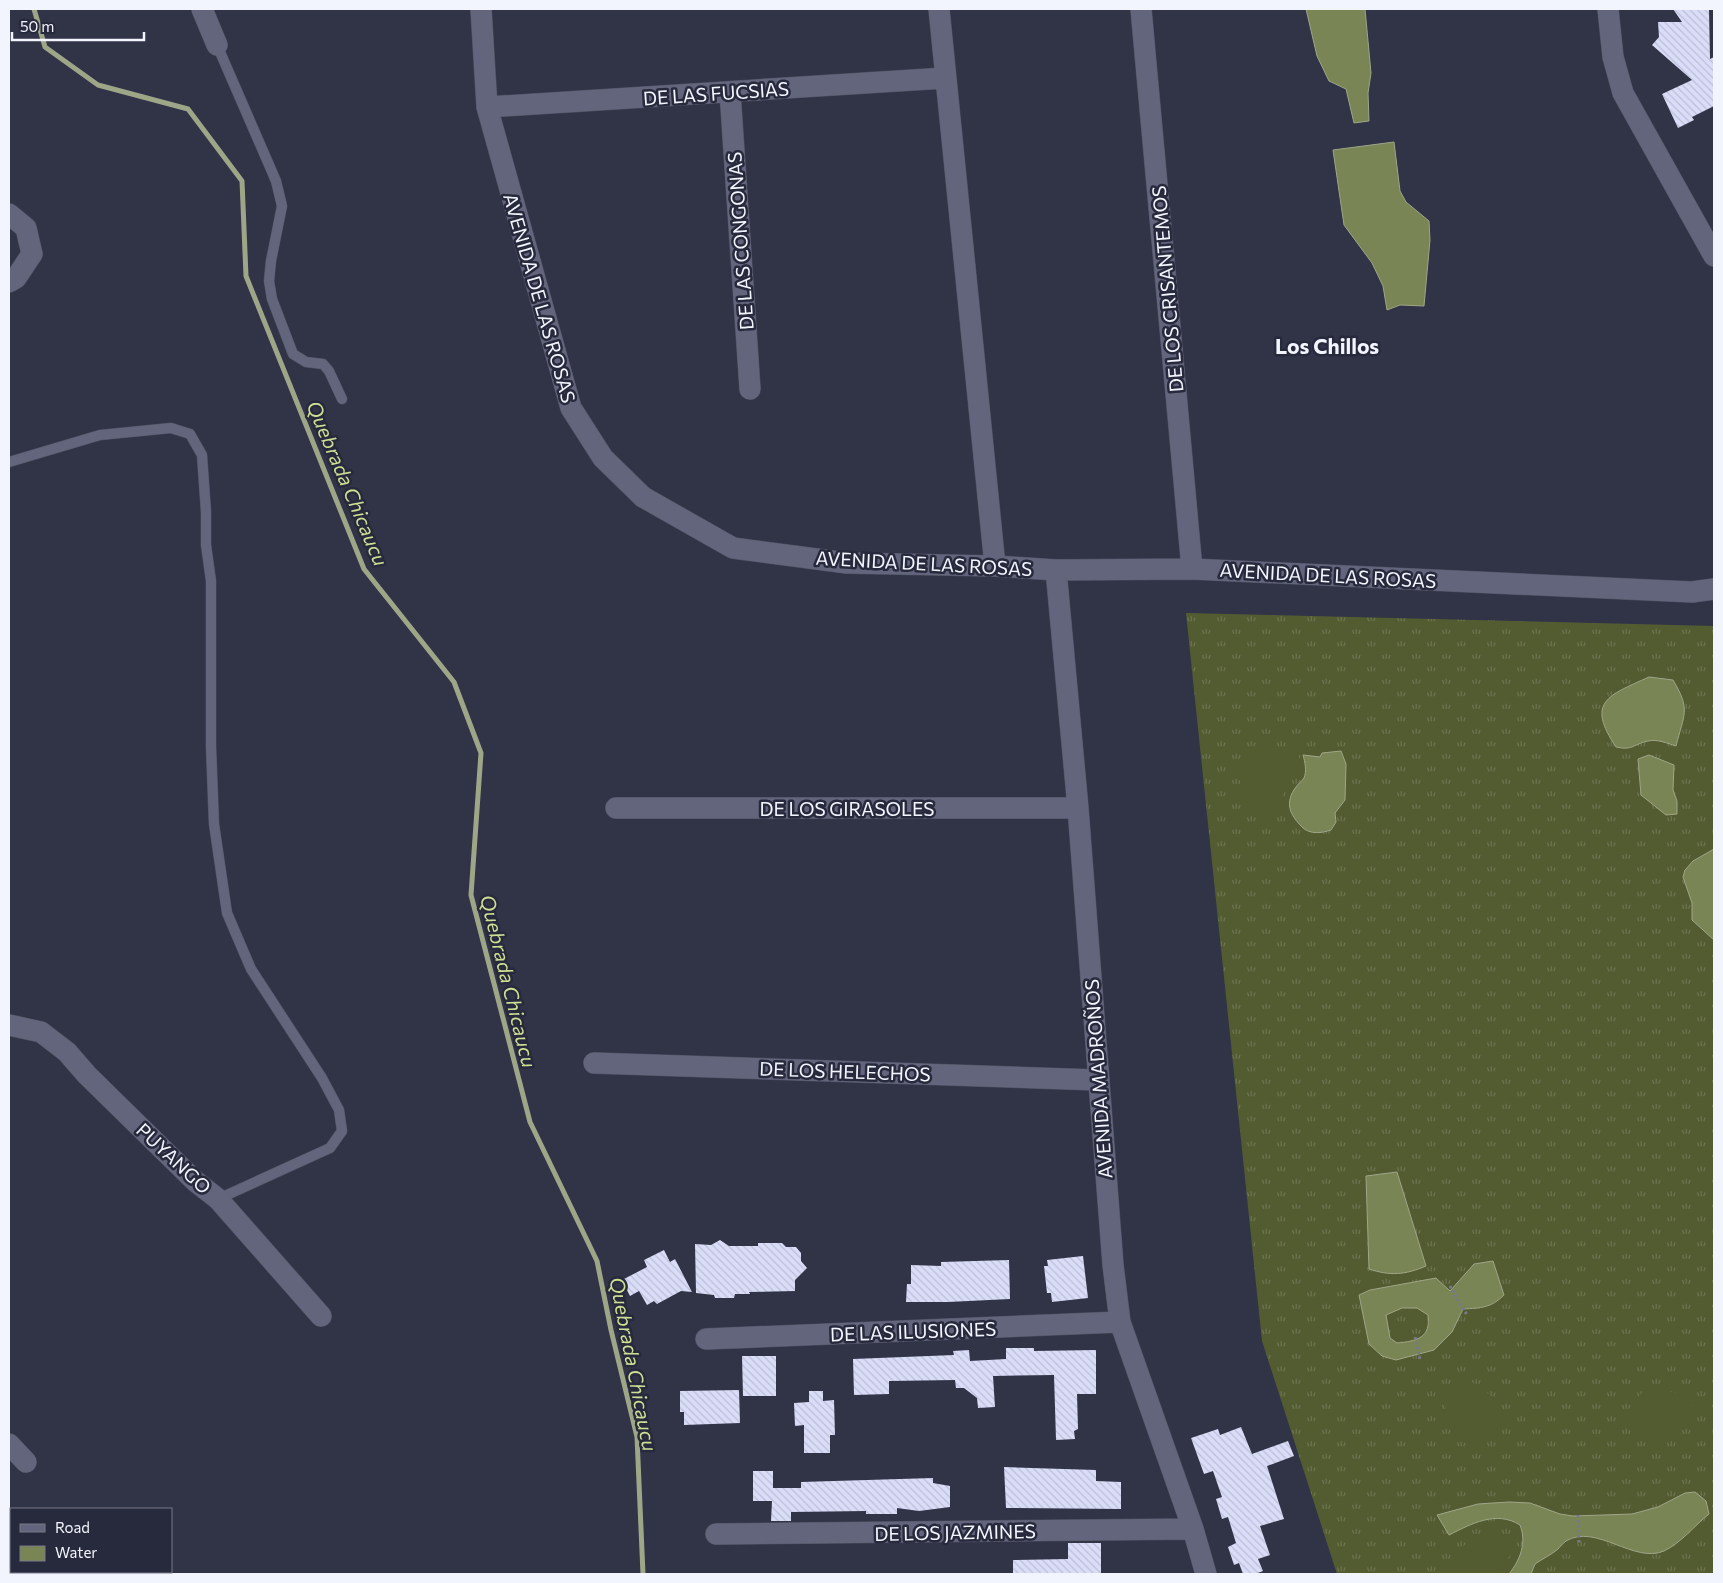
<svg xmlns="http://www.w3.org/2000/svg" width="1723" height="1583" font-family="Commissioner,sans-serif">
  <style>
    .grass { fill: url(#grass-tufts) }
    .pitch { fill: #535c31 }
    .water { fill: #7a8555; stroke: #9ea688; fill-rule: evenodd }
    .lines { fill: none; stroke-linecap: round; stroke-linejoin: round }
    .stream { stroke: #9ea688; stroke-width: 5 }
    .building { fill: url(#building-back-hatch) }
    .lane-casing { stroke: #4d4e5f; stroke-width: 11 }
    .street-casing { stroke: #4d4e5f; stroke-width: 22 }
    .path { stroke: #77798a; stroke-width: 3; stroke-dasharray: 2.5 2.5; stroke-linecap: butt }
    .lane { stroke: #62657b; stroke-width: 10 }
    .street { stroke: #62657b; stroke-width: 21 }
    .labels { text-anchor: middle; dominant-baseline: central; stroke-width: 5; stroke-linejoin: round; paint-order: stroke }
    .street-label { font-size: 19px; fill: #f2f4fe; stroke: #27293c }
    .water-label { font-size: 20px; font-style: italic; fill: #cedf93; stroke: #27293c }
    .quarter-label { font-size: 21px; font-weight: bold; fill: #f2f4fe; stroke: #27293c }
  </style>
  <defs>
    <pattern id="grass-tufts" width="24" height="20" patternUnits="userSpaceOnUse" patternTransform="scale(1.25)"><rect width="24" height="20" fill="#535c31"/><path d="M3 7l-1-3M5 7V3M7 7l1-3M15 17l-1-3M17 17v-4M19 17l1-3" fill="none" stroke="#6c7450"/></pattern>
    <pattern id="building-back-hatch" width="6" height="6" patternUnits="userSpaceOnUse" patternTransform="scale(1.25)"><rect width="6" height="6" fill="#daddf8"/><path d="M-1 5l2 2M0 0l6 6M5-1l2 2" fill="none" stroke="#bdbfd6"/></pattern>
  </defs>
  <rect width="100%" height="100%" fill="#313347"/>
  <path class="grass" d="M 1186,613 L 1714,626 L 1714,1574 L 1337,1574 L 1262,1341 Z"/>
  <path class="pitch" d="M 1261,750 L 1284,750 L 1296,753 C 1311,772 1293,776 1284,788 L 1282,809 L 1272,817 C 1263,815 1255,811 1249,803 C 1240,793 1234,760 1249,752 C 1252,750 1258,750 1261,750 Z
    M 1473,1383 C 1486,1392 1505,1403 1504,1420 C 1485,1440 1455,1460 1450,1419 C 1449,1413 1445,1410 1445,1404 C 1445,1389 1461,1383 1473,1383 Z
    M 1645,1391 C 1654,1391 1664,1390 1673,1392 C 1715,1405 1680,1458 1630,1431 C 1624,1413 1631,1401 1645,1391 Z
    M 1494,1536 L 1501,1536 L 1510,1543 L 1511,1554 L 1498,1574 L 1452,1574 L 1450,1562 C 1455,1545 1478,1538 1494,1536 Z"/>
  <path class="water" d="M 1306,9 L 1365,9 L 1371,73 L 1368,93 L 1369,121 L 1354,123 L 1346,89 L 1329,81 L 1317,56 Z
    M 1394,142 L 1400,191 L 1406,202 L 1429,221 L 1430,240 L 1424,306 L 1400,305 L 1387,310 L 1383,286 L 1372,263 L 1344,225 L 1333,150 Z
    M 1649,677 L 1673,680 C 1691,710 1684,714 1676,746 C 1667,743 1657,739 1648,741 C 1633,744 1633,751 1616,747 C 1586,702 1607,696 1649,677 Z
    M 1341,751 L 1346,764 L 1345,800 L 1335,813 L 1336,822 L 1331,830 C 1322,833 1310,835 1302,827 C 1290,815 1284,803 1296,787 C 1298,784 1302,781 1304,778 C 1307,771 1305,762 1303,755 L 1320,757 L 1322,753 Z
    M 1649,755 L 1674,765 L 1673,790 L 1677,801 L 1677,814 L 1666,815 L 1641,795 L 1638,759 Z
    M 1714,849 L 1714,940 L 1692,920 L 1692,903 L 1683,877 L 1685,870 L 1693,861 Z
    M 1397,1172 L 1426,1266 C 1405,1275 1390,1276 1369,1269 L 1366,1176 Z
    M 1493,1261 L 1504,1295 C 1491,1308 1481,1308 1463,1309 L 1452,1332 L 1434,1350 L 1396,1360 L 1382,1356 L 1369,1344 L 1359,1295 L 1370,1290 L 1436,1278 L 1450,1291 L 1474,1264 ZM 1402,1308 L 1417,1308 L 1428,1315 C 1431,1338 1417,1341 1397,1343 L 1390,1338 L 1386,1315 Z
    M 1695,1492 L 1706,1501 L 1709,1514 C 1694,1526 1681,1543 1664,1551 C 1634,1564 1596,1523 1566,1541 C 1563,1543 1560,1547 1558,1549 C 1551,1555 1542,1559 1535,1564 L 1531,1574 L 1509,1574 C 1520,1560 1527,1543 1520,1525 C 1496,1510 1471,1524 1449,1535 L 1437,1515 L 1478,1504 L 1509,1502 L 1530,1503 L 1560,1514 L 1573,1516 L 1632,1514 L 1658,1507 L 1685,1493 Z"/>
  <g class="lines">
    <path class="stream" d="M 34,9 L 45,47 L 98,85 L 188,109 L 242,181 L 246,276 L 364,569 L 454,682 L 481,753 L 471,895 L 530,1122 L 597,1261 L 611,1330 L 637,1437 L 643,1574"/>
  </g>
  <path class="building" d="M 1673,9 L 1709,9 L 1710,59 L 1714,57 L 1714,106 L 1692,117 L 1694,120 L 1678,128 L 1662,94 L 1692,80 L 1652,45 L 1659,37 L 1658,22 L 1682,22 Z
    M 720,1240 L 729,1246 L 758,1246 L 758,1243 L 782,1243 L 786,1247 L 796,1247 L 801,1253 L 801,1261 L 807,1268 L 795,1280 L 795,1291 L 749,1292 L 750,1294 L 735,1294 L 734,1298 L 715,1298 L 714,1295 L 696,1293 L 695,1244 L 711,1245 Z
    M 664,1250 L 670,1262 L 675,1259 L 692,1292 L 681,1291 L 657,1304 L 654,1301 L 647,1305 L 639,1291 L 630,1296 L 622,1280 L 647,1267 L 644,1260 Z
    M 1083,1256 L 1088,1298 L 1052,1302 L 1051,1293 L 1047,1293 L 1044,1266 L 1048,1266 L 1047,1260 Z
    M 1009,1260 L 1010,1299 L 948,1302 L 906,1302 L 907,1284 L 911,1284 L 911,1265 L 941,1266 L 941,1262 Z
    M 1006,1348 L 1034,1348 L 1034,1351 L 1096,1350 L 1096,1394 L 1077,1394 L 1078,1429 L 1074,1431 L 1075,1439 L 1056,1440 L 1054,1375 L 993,1376 L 995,1407 L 978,1408 L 977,1398 L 964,1388 L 956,1388 L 955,1380 L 889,1381 L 889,1394 L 854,1395 L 853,1359 L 954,1355 L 953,1351 L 969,1350 L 970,1361 L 1006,1359 Z
    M 742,1356 L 776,1356 L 776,1396 L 743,1396 Z
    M 739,1390 L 740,1423 L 684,1425 L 684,1412 L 680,1412 L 680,1391 Z
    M 809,1391 L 823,1391 L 823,1401 L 834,1400 L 835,1435 L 830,1435 L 830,1453 L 804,1453 L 804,1425 L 795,1426 L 794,1403 L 809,1402 Z
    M 1241,1427 L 1252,1454 L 1288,1441 L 1294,1456 L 1267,1466 L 1284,1519 L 1260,1526 L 1270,1555 L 1258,1559 L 1263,1571 L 1255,1574 L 1243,1574 L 1239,1563 L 1234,1565 L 1228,1547 L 1236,1543 L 1228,1517 L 1222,1519 L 1216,1499 L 1222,1497 L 1213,1471 L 1204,1474 L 1191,1438 L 1218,1429 L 1220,1435 Z
    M 1004,1467 L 1096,1470 L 1096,1481 L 1121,1482 L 1121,1509 L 1006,1508 Z
    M 753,1471 L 773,1471 L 773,1488 L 801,1488 L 801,1482 L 933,1478 L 933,1483 L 950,1486 L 950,1507 L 919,1511 L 897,1508 L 897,1514 L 866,1514 L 866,1511 L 791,1512 L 791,1521 L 771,1521 L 772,1501 L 753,1501 Z
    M 1068,1543 L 1101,1543 L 1101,1574 L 1013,1574 L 1013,1560 L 1068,1559 Z"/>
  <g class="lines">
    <defs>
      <path id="lane" d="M 217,45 L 276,181 L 282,206 L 271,261 L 269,281 L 272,299 L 293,354 L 306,362 L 323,364 L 329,371 L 342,399
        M 9,462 L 100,435 L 171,428 L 190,434 L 202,455 L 206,512 L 206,545 L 211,581 L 211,747 L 214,824 L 227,913 L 251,969 L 322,1078 L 339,1110 L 342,1131 L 330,1148 L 218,1199"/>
      <path id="street" d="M 202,9 L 217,45
        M 481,9 L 487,107 L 571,408 L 603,458 L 643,497 L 733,548 L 847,563 L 995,566 L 1056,570 L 1192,569 L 1692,592 L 1714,589
        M 939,9 L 995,566
        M 1141,9 L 1192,569
        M 1608,9 L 1613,57 L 1623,93 L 1714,256
        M 730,92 L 750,389
        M 487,107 L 945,78
        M 9,214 L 26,228 L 32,254 L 16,278 L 9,282
        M 1056,570 L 1078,808 L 1113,1265 L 1120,1322 L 1193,1529 L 1206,1574
        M 616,808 L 1078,808
        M 9,1025 L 41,1032 L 67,1052 L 87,1075 L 195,1181 L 218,1199 L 321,1316
        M 594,1063 L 1097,1080
        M 706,1339 L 1120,1322
        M 9,1444 L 26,1462
        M 716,1534 L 1193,1529"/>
    </defs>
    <use href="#lane" class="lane-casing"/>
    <use href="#street" class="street-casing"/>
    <path class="path" d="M 1450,1286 L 1467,1315
      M 1415,1337 L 1420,1359
      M 1578,1515 L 1579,1544"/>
    <use href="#lane" class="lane"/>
    <use href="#street" class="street"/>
  </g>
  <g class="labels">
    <g class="street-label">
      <text transform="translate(716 93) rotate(-4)">DE LAS FUCSIAS</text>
      <text transform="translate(740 241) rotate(-94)">DE LAS CONGONAS</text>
      <text transform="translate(1167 289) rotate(-95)">DE LOS CRISANTEMOS</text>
      <text transform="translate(540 298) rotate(74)">AVENIDA DE LAS ROSAS</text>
      <text transform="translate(924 563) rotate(3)">AVENIDA DE LAS ROSAS</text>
      <text transform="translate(1328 575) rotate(3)">AVENIDA DE LAS ROSAS</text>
      <text x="847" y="808">DE LOS GIRASOLES</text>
      <text transform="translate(845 1071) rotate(2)">DE LOS HELECHOS</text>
      <text transform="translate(1098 1079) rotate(-94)">AVENIDA MADROÑOS</text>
      <text transform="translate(174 1158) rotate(43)">PUYANGO</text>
      <text transform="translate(913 1331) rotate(-2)">DE LAS ILUSIONES</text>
      <text transform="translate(955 1532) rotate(-1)">DE LOS JAZMINES</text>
    </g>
    <g class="water-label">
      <text transform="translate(348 483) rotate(67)">Quebrada Chicaucu</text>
      <text transform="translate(509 981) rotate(76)">Quebrada Chicaucu</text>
      <text transform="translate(634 1364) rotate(79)">Quebrada Chicaucu</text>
    </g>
    <g class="quarter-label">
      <text x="1327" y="345">Los Chillos</text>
    </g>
  </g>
  <rect width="1723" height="1583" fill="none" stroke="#f2f4fe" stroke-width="20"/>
  <rect x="10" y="1508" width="162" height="65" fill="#27293c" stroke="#787a8a"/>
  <rect x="20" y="1524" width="25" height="8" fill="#62657b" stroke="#787a8a"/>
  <text x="55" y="1533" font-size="15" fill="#f2f4fe">Road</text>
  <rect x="20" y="1546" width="25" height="15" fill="#7a8555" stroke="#787a8a"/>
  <text x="55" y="1558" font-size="15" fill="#f2f4fe">Water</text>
  <path d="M12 32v8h132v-8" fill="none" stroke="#f2f4fe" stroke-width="2.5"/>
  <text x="20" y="32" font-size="15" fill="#f2f4fe" stroke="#27293c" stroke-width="4" paint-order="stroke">50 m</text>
</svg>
